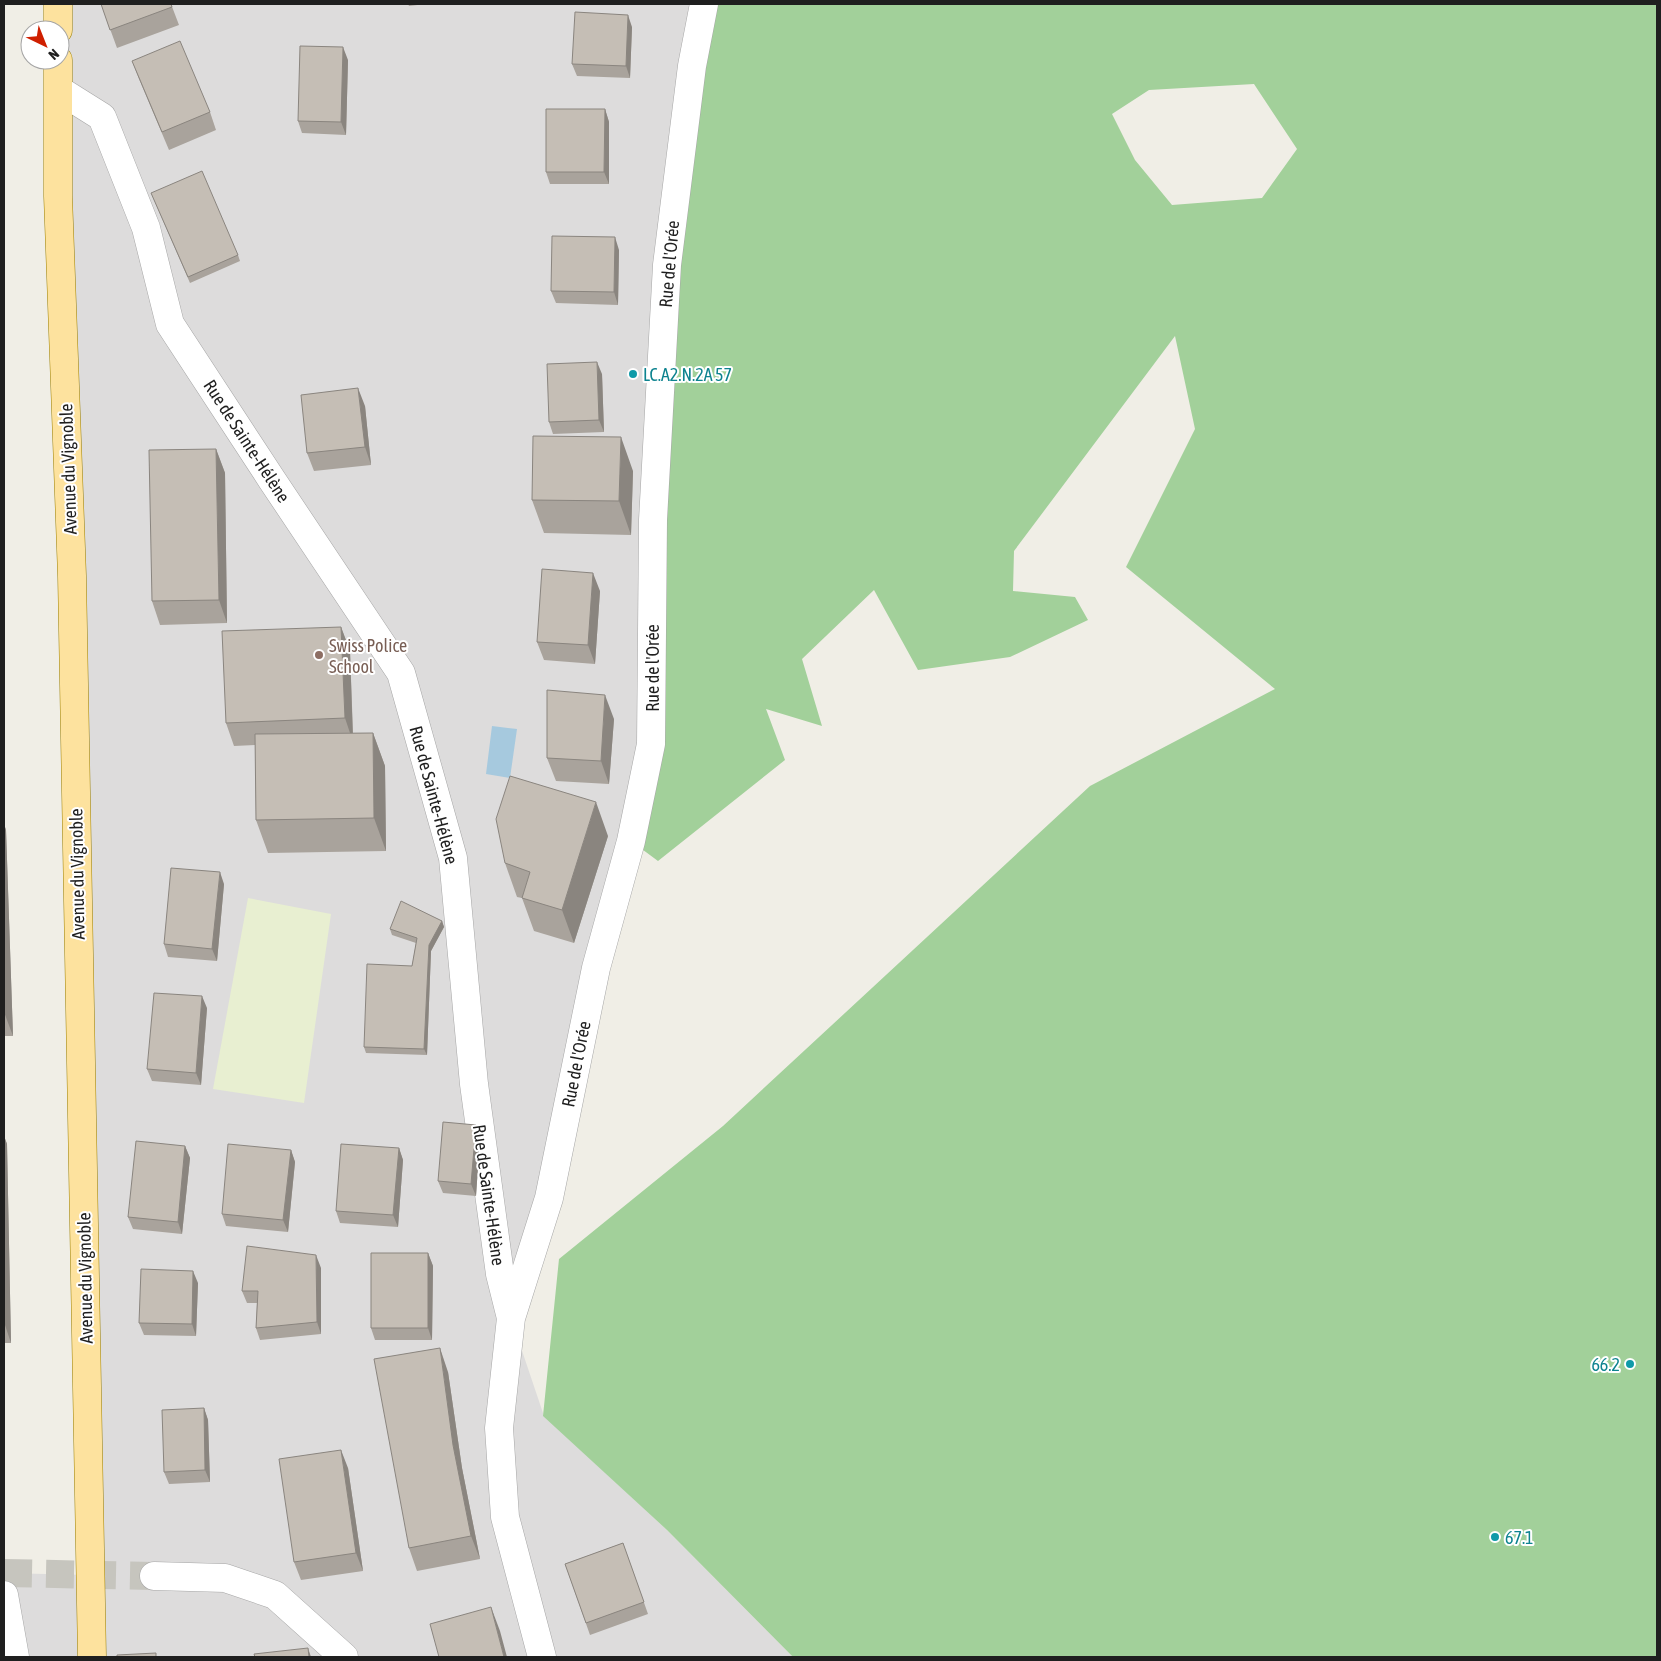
<svg xmlns="http://www.w3.org/2000/svg" width="1661" height="1661" font-family="'Asap Condensed',sans-serif">
  <style>
    .residential { fill: #dddcdc }
    .farmland { fill: #e8efd1 }
    .forest { fill: #a2d09a; fill-rule: evenodd }
    .water { fill: #a6c9de }
    .lines { fill: none; stroke-linecap: round; stroke-linejoin: round }
    .minor-tunnel { stroke: #c6c5be; stroke-width: 28; stroke-dasharray: 28 14; stroke-linecap: butt }
    .minor-casing { stroke: #a6a6a6; stroke-width: 29 }
    .major-casing { stroke: #9b7f00; stroke-width: 29 }
    .minor { stroke: #fff; stroke-width: 28 }
    .major { stroke: #fde29e; stroke-width: 28 }
    .wall { fill: #a9a39c }
    .shaded-wall { fill: #8a857f }
    .building { fill: #c5beb5; stroke: #8a857f }
    .culture-dot { fill: #0f9aa8; stroke: #fff; stroke-width: 2 }
    .education-dot { fill: #8d6e63; stroke: #fff; stroke-width: 2 }
    .labels { text-anchor: middle; dominant-baseline: central; stroke-width: 4; stroke-linejoin: round; paint-order: stroke }
    .street-label { font-size: 18px; fill: #1f1f1f; stroke: #fff }
    .culture-label { font-size: 18px; fill: #0d838f; stroke: #fff; text-anchor: start }
    .education-label { font-size: 18px; fill: #785e54; stroke: #fff; text-anchor: start }
  </style>
  <rect width="100%" height="100%" fill="#f0eee6"/>
  <path class="residential" d="M 57,4 L 704,4 L 651,744 L 511,1318 L 544,1416 L 667,1530 L 793,1657 L 4,1657 L 4,1573 L 88,1575 L 60,30 Z"/>
  <path class="farmland" d="M 248,898 L 331,914 L 304,1103 L 213,1089 Z"/>
  <path class="forest" d="M 704,4 L 1657,4 L 1657,1657 L 793,1657 L 667,1530 L 543,1416 L 559,1259 L 723,1126 L 1090,786 L 1275,689 L 1126,567 L 1195,429 L 1175,336 L 1014,551 L 1013,591 L 1075,597 L 1088,620 L 1010,657 L 918,670 L 874,590 L 802,659 L 822,726 L 766,709 L 785,760 L 658,861 L 631,841 L 653,520 ZM 1254,84 L 1297,149 L 1262,198 L 1172,205 L 1135,160 L 1112,114 L 1149,90 Z"/>
  <path class="water" d="M 492,726 L 517,729 L 510,778 L 486,774 Z"/>
  <g class="lines">
    <path class="minor-tunnel" d="M 4,1573 L 154,1576"/>
    <defs>
      <path id="minor" d="M 59,90 L 102,117 L 146,228 L 170,324 L 272,480 L 401,673 L 453,858 L 474,1084 L 500,1274 L 511,1318 L 499,1428 L 505,1517 L 542,1657
        M 511,1318 L 549,1198 L 596,968 L 631,841 L 651,744 L 653,520 L 667,265 L 692,66 L 704,4
        M 154,1576 L 225,1578 L 275,1595 L 344,1657
        M 4,1595 L 15,1657"/>
      <path id="major" d="M 58,4 L 58,30
        M 58,60 L 58,196 L 72,576 L 92,1657"/>
    </defs>
    <use href="#minor" class="minor-casing"/>
    <use href="#major" class="major-casing"/>
    <use href="#minor" class="minor"/>
    <use href="#major" class="major"/>
  </g>
  <path class="wall" d="M 101,4 L 171,4 L 179,25 L 117,48 Z
    M 408,4 L 426,4 L 409,6 Z
    M 632,27 L 630,78 L 577,76 L 572,64 Z
    M 348,60 L 346,135 L 302,133 L 298,121 Z
    M 132,61 L 210,112 L 216,130 L 169,150 L 139,79 Z
    M 605,109 L 609,122 L 609,184 L 550,184 L 546,172 Z
    M 151,193 L 238,255 L 240,261 L 190,283 Z
    M 619,250 L 618,305 L 556,303 L 551,291 Z
    M 602,374 L 604,432 L 553,434 L 549,422 Z
    M 365,406 L 371,465 L 314,471 L 307,453 Z
    M 216,449 L 225,473 L 227,623 L 160,625 L 152,601 Z
    M 633,471 L 631,535 L 544,533 L 532,500 Z
    M 600,591 L 595,664 L 544,660 L 537,642 Z
    M 341,627 L 350,651 L 353,733 L 373,733 L 385,766 L 386,851 L 268,853 L 256,820 L 255,745 L 234,746 L 226,723 Z
    M 614,719 L 609,784 L 556,781 L 547,758 Z
    M 4,824 L 6,830 L 13,1036 L 4,1036 Z
    M 608,836 L 574,943 L 534,931 L 522,898 L 517,897 L 505,863 Z
    M 224,884 L 217,961 L 168,957 L 164,944 Z
    M 442,921 L 444,927 L 431,951 L 427,1055 L 366,1053 L 364,1047 L 412,966 L 416,943 L 392,935 L 390,929 Z
    M 207,1008 L 201,1085 L 152,1081 L 147,1069 Z
    M 476,1125 L 480,1137 L 476,1196 L 443,1193 L 438,1181 Z
    M 4,1136 L 7,1144 L 11,1343 L 4,1343 Z
    M 185,1146 L 190,1158 L 182,1234 L 133,1229 L 128,1217 Z
    M 399,1148 L 403,1160 L 398,1227 L 340,1223 L 336,1211 Z
    M 291,1150 L 295,1162 L 288,1232 L 226,1226 L 222,1214 Z
    M 428,1253 L 433,1266 L 432,1340 L 375,1340 L 371,1328 Z
    M 321,1268 L 321,1334 L 260,1340 L 256,1328 L 257,1303 L 247,1303 L 242,1291 Z
    M 198,1283 L 196,1336 L 144,1335 L 139,1323 Z
    M 448,1372 L 462,1468 L 480,1559 L 417,1571 L 409,1548 Z
    M 204,1408 L 208,1420 L 210,1482 L 169,1484 L 164,1472 Z
    M 348,1468 L 363,1571 L 301,1580 L 294,1562 Z
    M 623,1543 L 648,1614 L 590,1635 L 565,1564 Z"/>
  <path class="shaded-wall" d="M 628,15 L 632,27 L 630,78 L 626,66 Z
    M 343,47 L 348,60 L 346,135 L 341,122 Z
    M 605,109 L 609,122 L 609,184 L 604,172 Z
    M 615,237 L 619,250 L 618,305 L 614,292 Z
    M 597,362 L 602,374 L 604,432 L 599,420 Z
    M 358,388 L 365,406 L 371,465 L 365,447 Z
    M 621,437 L 633,471 L 631,535 L 619,501 Z
    M 216,449 L 225,473 L 227,623 L 219,600 Z
    M 593,573 L 600,591 L 595,664 L 588,645 Z
    M 341,627 L 350,651 L 353,742 L 345,718 Z
    M 605,695 L 614,719 L 609,784 L 601,761 Z
    M 373,733 L 385,766 L 386,851 L 374,818 Z
    M 596,802 L 608,836 L 574,943 L 562,910 Z
    M 4,824 L 6,830 L 13,1036 L 4,1012 Z
    M 220,872 L 224,884 L 217,961 L 212,949 Z
    M 442,921 L 444,927 L 431,951 L 427,1055 L 424,1049 L 429,945 Z
    M 202,996 L 207,1008 L 201,1085 L 196,1073 Z
    M 476,1125 L 480,1137 L 476,1196 L 471,1184 Z
    M 4,1136 L 7,1144 L 11,1343 L 4,1322 Z
    M 185,1146 L 190,1158 L 182,1234 L 178,1222 Z
    M 399,1148 L 403,1160 L 398,1227 L 393,1215 Z
    M 291,1150 L 295,1162 L 288,1232 L 283,1220 Z
    M 428,1253 L 433,1266 L 432,1340 L 428,1328 Z
    M 316,1255 L 321,1268 L 321,1334 L 317,1322 Z
    M 193,1271 L 198,1283 L 196,1336 L 192,1324 Z
    M 440,1348 L 448,1372 L 462,1468 L 480,1559 L 471,1536 L 453,1445 Z
    M 204,1408 L 208,1420 L 210,1482 L 205,1470 Z
    M 341,1450 L 348,1468 L 363,1571 L 356,1553 Z
    M 491,1607 L 500,1631 L 507,1657 L 504,1657 Z
    M 308,1648 L 311,1657 L 309,1657 Z"/>
  <path class="building" d="M 101,4 L 171,4 L 172,7 L 110,30 Z
    M 575,12 L 628,15 L 626,66 L 572,64 Z
    M 180,41 L 210,112 L 162,132 L 132,61 Z
    M 300,46 L 343,47 L 341,122 L 298,121 Z
    M 546,109 L 605,109 L 604,172 L 546,172 Z
    M 202,171 L 238,255 L 188,277 L 151,193 Z
    M 552,236 L 615,237 L 614,292 L 551,291 Z
    M 597,362 L 599,420 L 549,422 L 547,364 Z
    M 358,388 L 365,447 L 307,453 L 301,395 Z
    M 533,436 L 621,437 L 619,501 L 532,500 Z
    M 216,449 L 219,600 L 152,601 L 149,450 Z
    M 542,569 L 593,573 L 588,645 L 537,642 Z
    M 341,627 L 345,718 L 226,723 L 222,631 Z
    M 547,690 L 605,695 L 601,761 L 547,758 Z
    M 373,733 L 374,818 L 256,820 L 255,734 Z
    M 510,776 L 596,802 L 562,910 L 522,898 L 530,872 L 505,863 L 496,819 Z
    M 171,868 L 220,872 L 212,949 L 164,944 Z
    M 401,901 L 442,921 L 429,945 L 424,1049 L 364,1047 L 367,964 L 412,966 L 417,938 L 390,929 Z
    M 154,993 L 202,996 L 196,1073 L 147,1069 Z
    M 443,1122 L 476,1125 L 471,1184 L 438,1181 Z
    M 136,1141 L 185,1146 L 178,1222 L 128,1217 Z
    M 228,1144 L 291,1150 L 283,1220 L 222,1214 Z
    M 341,1144 L 399,1148 L 393,1215 L 336,1211 Z
    M 247,1246 L 316,1255 L 317,1322 L 256,1328 L 258,1291 L 242,1291 Z
    M 371,1253 L 428,1253 L 428,1328 L 371,1328 Z
    M 141,1269 L 193,1271 L 192,1324 L 139,1323 Z
    M 440,1348 L 453,1445 L 471,1536 L 409,1548 L 374,1359 Z
    M 204,1408 L 205,1470 L 164,1472 L 162,1410 Z
    M 341,1450 L 356,1553 L 294,1562 L 279,1459 Z
    M 623,1543 L 644,1602 L 586,1623 L 565,1564 Z
    M 491,1607 L 504,1657 L 439,1657 L 430,1624 Z
    M 308,1648 L 309,1657 L 255,1657 L 254,1654 Z
    M 156,1653 L 156,1657 L 117,1657 L 117,1655 Z"/>
  <g class="culture-dot">
    <circle cx="633" cy="374" r="5"/>
    <circle cx="1630" cy="1364" r="5"/>
    <circle cx="1495" cy="1537" r="5"/>
  </g>
  <circle class="education-dot" cx="319" cy="655" r="5"/>
  <g class="labels">
    <g class="street-label">
      <text transform="translate(669 264) rotate(-85)">Rue de l'Orée</text>
      <text transform="translate(247 441) rotate(57)">Rue de Sainte-Hélène</text>
      <text transform="translate(68 469) rotate(-92)">Avenue du Vignoble</text>
      <text transform="translate(652 668) rotate(-90)">Rue de l'Orée</text>
      <text transform="translate(434 795) rotate(75)">Rue de Sainte-Hélène</text>
      <text transform="translate(77 874) rotate(-91)">Avenue du Vignoble</text>
      <text transform="translate(576 1064) rotate(-79)">Rue de l'Orée</text>
      <text transform="translate(489 1195) rotate(82)">Rue de Sainte-Hélène</text>
      <text transform="translate(85 1278) rotate(-91)">Avenue du Vignoble</text>
    </g>
    <g class="culture-label">
      <text x="643" y="374">LC.A2.N.2A 57</text>
      <text x="1620" y="1364" text-anchor="end">66.2</text>
      <text x="1505" y="1537">67.1</text>
    </g>
    <g class="education-label">
      <text x="329" y="645">Swiss Police<tspan x="329" dy="21">School</tspan></text>
    </g>
  </g>
  <rect width="1661" height="1661" fill="none" stroke="#1f1f1f" stroke-width="10"/>
  <g transform="translate(45 45) rotate(137)"><circle r="24" fill="#ffffff" stroke="#a5a5a5"/>
  <path d="M0-4L9 19L0 12L-9 19Z" fill="#cf1f00"/>
  <text y="-8" font-size="14" font-weight="bold" text-anchor="middle" fill="#1f1f1f">N</text>
  </g>
</svg>
